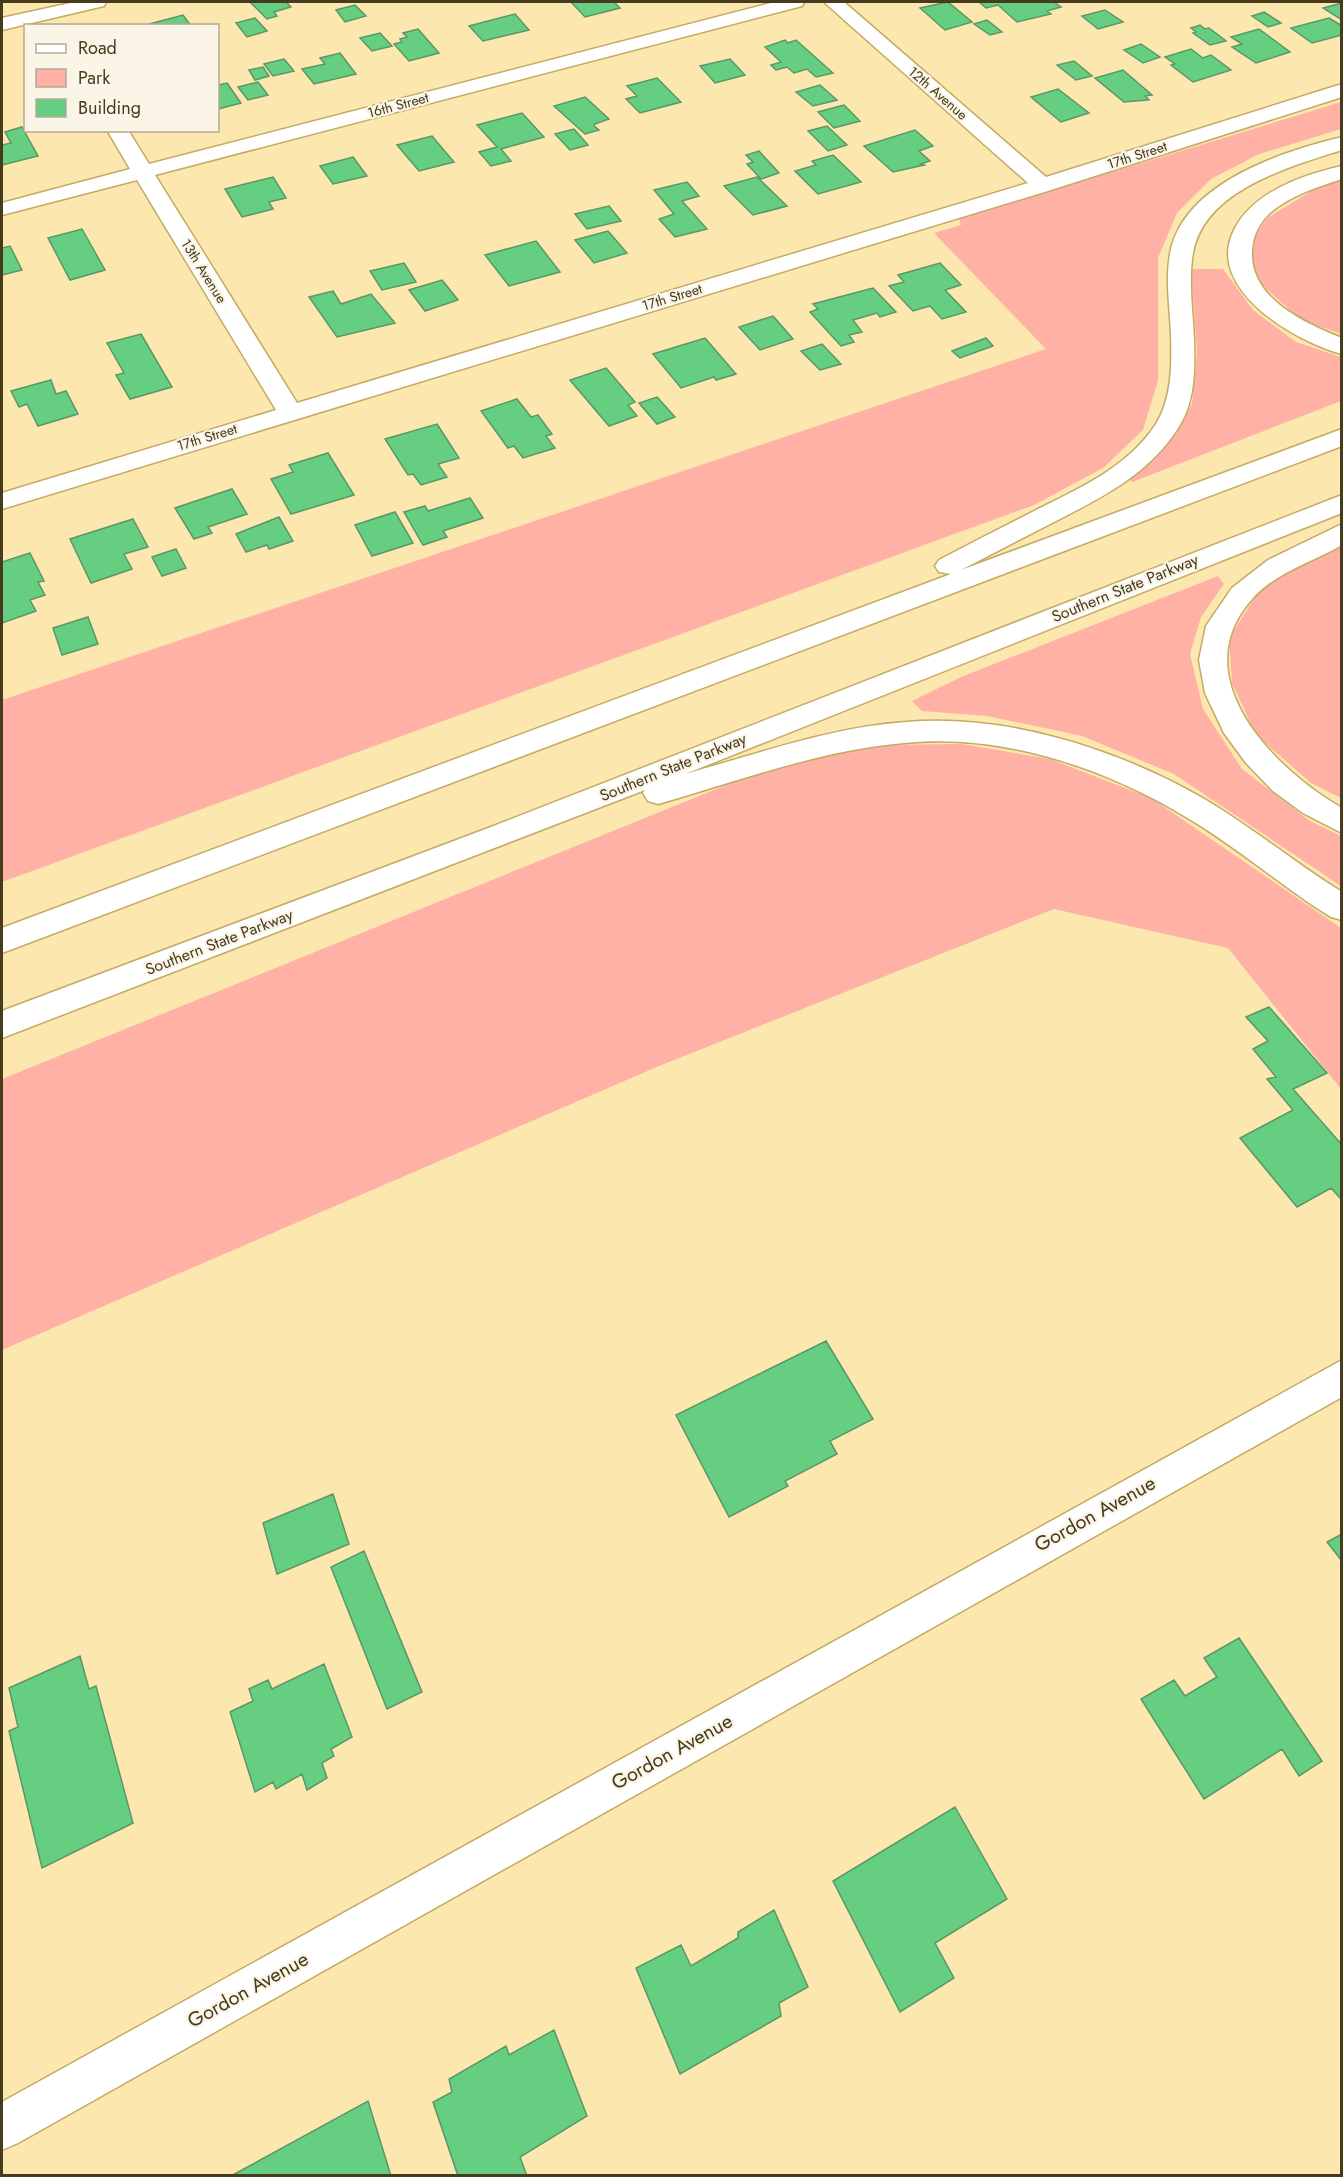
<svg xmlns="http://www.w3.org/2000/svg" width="1343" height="2177" font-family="Jost,sans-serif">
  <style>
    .green { fill: #feb1a4 }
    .building { fill: #65ce80; stroke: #5a9768; stroke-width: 1.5 }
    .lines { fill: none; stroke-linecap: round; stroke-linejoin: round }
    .minor-casing { stroke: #c4aa63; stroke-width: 3 }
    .highway-casing { stroke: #c4aa63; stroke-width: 3 }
    .minor { fill: #fff; fill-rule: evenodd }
    .highway { fill: #fff; fill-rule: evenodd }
    .labels { text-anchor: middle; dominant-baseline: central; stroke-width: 4.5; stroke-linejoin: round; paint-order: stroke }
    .far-street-label { font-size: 14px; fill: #463b1d; stroke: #faf5e7 }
    .street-label { font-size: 16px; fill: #463b1d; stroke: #faf5e7 }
    .near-street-label { font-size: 20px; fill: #463b1d; stroke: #faf5e7 }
  </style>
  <rect width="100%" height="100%" fill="#fce7ae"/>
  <path class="green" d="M 1341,102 L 1341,129 L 1259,154 L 1211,179 L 1177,213 L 1158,258 L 1158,380 L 1143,430 L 1103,468 L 1034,505 L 2,882 L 2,700 L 1046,349 L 934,233 L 961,225 L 959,219 Z
    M 1341,181 L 1341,334 L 1300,319 L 1259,282 L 1248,245 L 1267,218 L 1323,184 Z
    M 1191,269 L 1223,269 L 1253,310 L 1296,342 L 1341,357 L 1341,401 L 1132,482 L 1127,476 L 1164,447 L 1192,404 L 1197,352 Z
    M 1341,543 L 1341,798 L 1311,783 L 1256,735 L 1232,683 L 1229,638 L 1258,592 L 1286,566 Z
    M 1218,576 L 1224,584 L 1201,617 L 1190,654 L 1203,709 L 1242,769 L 1310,821 L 1341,836 L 1341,886 L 1174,774 L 1082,736 L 987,716 L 922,711 L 912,701 L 961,677 Z
    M 962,744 L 1050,759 L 1151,798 L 1341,928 L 1341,1089 L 1228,948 L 1054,909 L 659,1066 L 2,1350 L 2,1079 L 783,762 L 871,745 Z"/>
  <path class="building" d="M 250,2 L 286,2 L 291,7 L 274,12 L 277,16 L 267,19 Z
    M 571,2 L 614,2 L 620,8 L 585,17 Z
    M 948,2 L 972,22 L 945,30 L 920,8 Z
    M 979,2 L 1054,2 L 1061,7 L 1047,11 L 1051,14 L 1017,22 L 998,5 L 986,8 Z
    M 1342,3 L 1342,20 L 1323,8 Z
    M 355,5 L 366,16 L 345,22 L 336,10 Z
    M 1105,10 L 1123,22 L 1098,29 L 1082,16 Z
    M 1264,12 L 1281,23 L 1268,27 L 1252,16 Z
    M 515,14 L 529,30 L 483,41 L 469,26 Z
    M 183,15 L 191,26 L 142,26 Z
    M 255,18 L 267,31 L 247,37 L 236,23 Z
    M 1329,18 L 1342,26 L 1342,35 L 1312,43 L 1291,28 Z
    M 987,20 L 1002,32 L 990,35 L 974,24 Z
    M 1200,25 L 1205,29 L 1209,28 L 1226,41 L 1210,45 L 1193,33 L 1196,32 L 1191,28 Z
    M 418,29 L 439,53 L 409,61 L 394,44 L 402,42 L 400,39 L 407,37 L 403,33 Z
    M 1259,29 L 1290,52 L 1256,63 L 1232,47 L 1242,44 L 1231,37 Z
    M 380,33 L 392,46 L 372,51 L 360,38 Z
    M 785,40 L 788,43 L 796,40 L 833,73 L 816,77 L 807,69 L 794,73 L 787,67 L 776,70 L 771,65 L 781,62 L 765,47 Z
    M 1141,44 L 1160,57 L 1143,63 L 1124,50 Z
    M 1191,49 L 1203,58 L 1211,55 L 1231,70 L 1193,82 L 1171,65 L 1175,64 L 1165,57 Z
    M 340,53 L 356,74 L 314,84 L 302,69 L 325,64 L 320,58 Z
    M 284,59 L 294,71 L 273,76 L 264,64 Z
    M 730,59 L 745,75 L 715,83 L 700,66 Z
    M 1074,61 L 1092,76 L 1076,80 L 1057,65 Z
    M 263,67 L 269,76 L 255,80 L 249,70 Z
    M 1123,70 L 1152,95 L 1145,96 L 1149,100 L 1124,102 L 1095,78 Z
    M 657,78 L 681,102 L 640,113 L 626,99 L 637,96 L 627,86 Z
    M 258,82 L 268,95 L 248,100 L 238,87 Z
    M 227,83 L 241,103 L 218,109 L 218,85 Z
    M 820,85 L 837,100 L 813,106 L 796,92 Z
    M 1058,89 L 1089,113 L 1061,122 L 1031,97 Z
    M 585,97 L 609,119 L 595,124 L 594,126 L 599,130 L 585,134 L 554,106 Z
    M 844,105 L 860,121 L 834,128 L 818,112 Z
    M 522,113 L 544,137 L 501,149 L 511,161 L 491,166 L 479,152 L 497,147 L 477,125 Z
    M 827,126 L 847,145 L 828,151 L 808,131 Z
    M 22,127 L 38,156 L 2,165 L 2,145 L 11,143 L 5,132 Z
    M 574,129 L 588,145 L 570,150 L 555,134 Z
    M 915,130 L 933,146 L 919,151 L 930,161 L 921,164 L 924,165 L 893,172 L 864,146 Z
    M 432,136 L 454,162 L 419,171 L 397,145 Z
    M 759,151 L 779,173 L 761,179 L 747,164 L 753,162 L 746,155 Z
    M 833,155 L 861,182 L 818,194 L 795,171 L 816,165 L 812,161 Z
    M 353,157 L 367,176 L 333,184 L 320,166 Z
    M 273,177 L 286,198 L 269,202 L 273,209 L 242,217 L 225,189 Z
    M 757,177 L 787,206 L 753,215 L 724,186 Z
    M 687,182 L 699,196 L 682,201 L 707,229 L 675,237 L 659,219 L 674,214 L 654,190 Z
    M 609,206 L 621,221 L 587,229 L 575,214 Z
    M 82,229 L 105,270 L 70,280 L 48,238 Z
    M 608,231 L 627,253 L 594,263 L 575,240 Z
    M 536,241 L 560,272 L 509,286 L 485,255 Z
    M 10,246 L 22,270 L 2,275 L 2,248 Z
    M 404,263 L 416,282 L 382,290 L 370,271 Z
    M 940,263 L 961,285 L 945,290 L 966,312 L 942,319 L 930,306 L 913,311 L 889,286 L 904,282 L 898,275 Z
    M 442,280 L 458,300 L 425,311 L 409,290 Z
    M 873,288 L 896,312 L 880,317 L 877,313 L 853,320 L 862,332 L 849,335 L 854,342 L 841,346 L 810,312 L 818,309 L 813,304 Z
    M 333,291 L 341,304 L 371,294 L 395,323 L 337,337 L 309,297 Z
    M 773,316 L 793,339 L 760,350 L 739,327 Z
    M 141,334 L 172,387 L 130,399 L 116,375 L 124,373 L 107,343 Z
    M 705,338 L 736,374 L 716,380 L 714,377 L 681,388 L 653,354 Z
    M 986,338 L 993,346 L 960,358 L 952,351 Z
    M 822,344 L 841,364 L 820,370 L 801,351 Z
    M 606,368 L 635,402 L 628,405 L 637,416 L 609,426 L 570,380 Z
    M 51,380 L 56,394 L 66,391 L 78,414 L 38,426 L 27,404 L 19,407 L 11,391 Z
    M 657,397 L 675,417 L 657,424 L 639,403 Z
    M 517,399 L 531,417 L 538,415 L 552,434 L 546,436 L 555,448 L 523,458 L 514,446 L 508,448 L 481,411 Z
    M 437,424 L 459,458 L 438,464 L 447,477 L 421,485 L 413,474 L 408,475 L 385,439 Z
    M 328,453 L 354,495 L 291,514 L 271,479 L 293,472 L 289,465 Z
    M 232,489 L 247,514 L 208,527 L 212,533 L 194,539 L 175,508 Z
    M 470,498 L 483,518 L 443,531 L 447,537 L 423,545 L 404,512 L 425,506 L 428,511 Z
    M 395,512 L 413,543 L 372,556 L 355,525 Z
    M 279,517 L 293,541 L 269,549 L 267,545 L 246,552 L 236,534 Z
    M 133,519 L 148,547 L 124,554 L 132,569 L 91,583 L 70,539 Z
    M 176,549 L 186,568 L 162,576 L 152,557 Z
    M 30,553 L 44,581 L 38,582 L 45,595 L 30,600 L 36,611 L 2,623 L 2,562 Z
    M 88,617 L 98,644 L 62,655 L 53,628 Z
    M 1269,1007 L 1327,1073 L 1293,1089 L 1342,1145 L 1342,1200 L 1331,1188 L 1297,1207 L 1240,1138 L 1293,1110 L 1267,1079 L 1276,1077 L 1253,1049 L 1268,1041 L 1246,1017 Z
    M 826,1341 L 873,1419 L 830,1441 L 837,1454 L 785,1481 L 788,1486 L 729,1517 L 676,1415 Z
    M 333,1494 L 349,1544 L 277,1574 L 263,1523 Z
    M 1342,1534 L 1342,1561 L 1327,1542 Z
    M 364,1551 L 422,1692 L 387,1709 L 331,1567 Z
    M 1239,1638 L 1322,1761 L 1299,1776 L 1282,1749 L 1204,1799 L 1141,1699 L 1174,1680 L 1185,1696 L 1217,1677 L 1204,1658 Z
    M 80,1656 L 89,1689 L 96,1686 L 133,1823 L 42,1868 L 9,1731 L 18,1727 L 9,1688 Z
    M 324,1664 L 352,1737 L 331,1749 L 334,1756 L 322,1763 L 327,1778 L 307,1790 L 302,1774 L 276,1789 L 273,1782 L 255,1792 L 230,1712 L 253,1701 L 249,1689 L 268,1680 L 272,1689 Z
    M 955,1807 L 1007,1899 L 935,1943 L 954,1978 L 900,2012 L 833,1881 Z
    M 774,1910 L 808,1987 L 779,2003 L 781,2016 L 680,2074 L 636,1968 L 681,1945 L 691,1966 L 738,1938 L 738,1932 Z
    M 554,2030 L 587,2116 L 520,2157 L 527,2176 L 458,2176 L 433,2102 L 452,2092 L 449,2079 L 506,2046 L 509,2055 Z
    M 368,2101 L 391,2176 L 231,2176 Z"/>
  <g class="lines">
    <defs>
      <path id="minor" d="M 75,2 L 106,2 L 104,6 L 2,30 L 2,18 Z
        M 775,2 L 804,2 L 802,6 L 155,175 L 297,403 L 1028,183 L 824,2 L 844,2 L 1046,177 L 1342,84 L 1342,97 L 1051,190 L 2,509 L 2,493 L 276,410 L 137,180 L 2,215 L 2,203 L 130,169 L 107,130 L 128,130 L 149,164 Z
        M 1342,1360 L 1342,1397 L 18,2143 L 2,2150 L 2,2102 Z"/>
      <path id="highway" d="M 1342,137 L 1342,150 C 1289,167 1204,190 1193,253 C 1188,282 1193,311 1194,340 C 1195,367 1195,399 1181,423 C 1152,473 1103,497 1054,522 C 1023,538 992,554 961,570 L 1342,429 L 1342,446 L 2,953 L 2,928 L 951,574 L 939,572 L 935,566 L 939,560 C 971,543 1003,527 1036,510 C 1080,488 1128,467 1156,424 C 1172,398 1172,364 1171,335 C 1170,306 1164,274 1172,245 C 1191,181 1284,151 1342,137 Z
        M 1342,166 L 1342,179 C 1317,187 1292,195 1271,212 C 1262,220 1255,231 1253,243 C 1243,295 1302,322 1342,338 L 1342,354 C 1296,342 1204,289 1234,230 C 1253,192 1302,175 1342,166 Z
        M 1342,495 L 1342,513 L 685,774 C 757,754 831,727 906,722 C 1009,714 1118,749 1206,800 C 1253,828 1295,863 1342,892 L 1342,920 L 1331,917 L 1312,905 C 1270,876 1230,843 1186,817 C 1103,767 1001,733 904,743 C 820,750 739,781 658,804 L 648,801 L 643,793 L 645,790 L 2,1038 L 2,1011 L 491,827 Z
        M 1342,524 L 1342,545 C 1311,563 1276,572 1252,599 C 1182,677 1275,770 1342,808 L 1342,833 L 1303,813 L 1273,791 L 1246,763 L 1224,733 L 1205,693 L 1199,660 L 1206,626 L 1232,588 L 1268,560 Z"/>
    </defs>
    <use href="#minor" class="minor-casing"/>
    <use href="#highway" class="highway-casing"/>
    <use href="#minor" class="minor"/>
    <use href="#highway" class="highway"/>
  </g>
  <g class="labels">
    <g class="far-street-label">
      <text transform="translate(938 93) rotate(41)">12th Avenue</text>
      <text transform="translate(398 105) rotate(-15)">16th Street</text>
      <text transform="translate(1137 155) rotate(-18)">17th Street</text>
      <text transform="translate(204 271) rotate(58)">13th Avenue</text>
      <text transform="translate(672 297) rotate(-17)">17th Street</text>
      <text transform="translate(207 437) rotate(-17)">17th Street</text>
    </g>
    <g class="street-label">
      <text transform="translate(1125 588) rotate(-22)">Southern State Parkway</text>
      <text transform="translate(673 767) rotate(-22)">Southern State Parkway</text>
      <text transform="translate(219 942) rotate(-21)">Southern State Parkway</text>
    </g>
    <g class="near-street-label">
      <text transform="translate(1095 1514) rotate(-29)">Gordon Avenue</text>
      <text transform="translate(672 1752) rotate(-29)">Gordon Avenue</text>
      <text transform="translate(248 1990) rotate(-29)">Gordon Avenue</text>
    </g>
  </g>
  <rect width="1343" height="2177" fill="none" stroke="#463b1d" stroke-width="6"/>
  <rect x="24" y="24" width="195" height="108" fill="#faf5e7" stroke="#b2ab96" stroke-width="1.5"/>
  <rect x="36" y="44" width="30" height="9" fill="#ffffff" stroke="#b2ab96" stroke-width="1.5"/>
  <text x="78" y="54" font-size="18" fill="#463b1d">Road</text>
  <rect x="36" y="69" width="30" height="18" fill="#feb1a4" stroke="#b2ab96" stroke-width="1.5"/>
  <text x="78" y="84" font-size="18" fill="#463b1d">Park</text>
  <rect x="36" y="99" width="30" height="18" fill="#65ce80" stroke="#b2ab96" stroke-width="1.5"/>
  <text x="78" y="114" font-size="18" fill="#463b1d">Building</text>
</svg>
